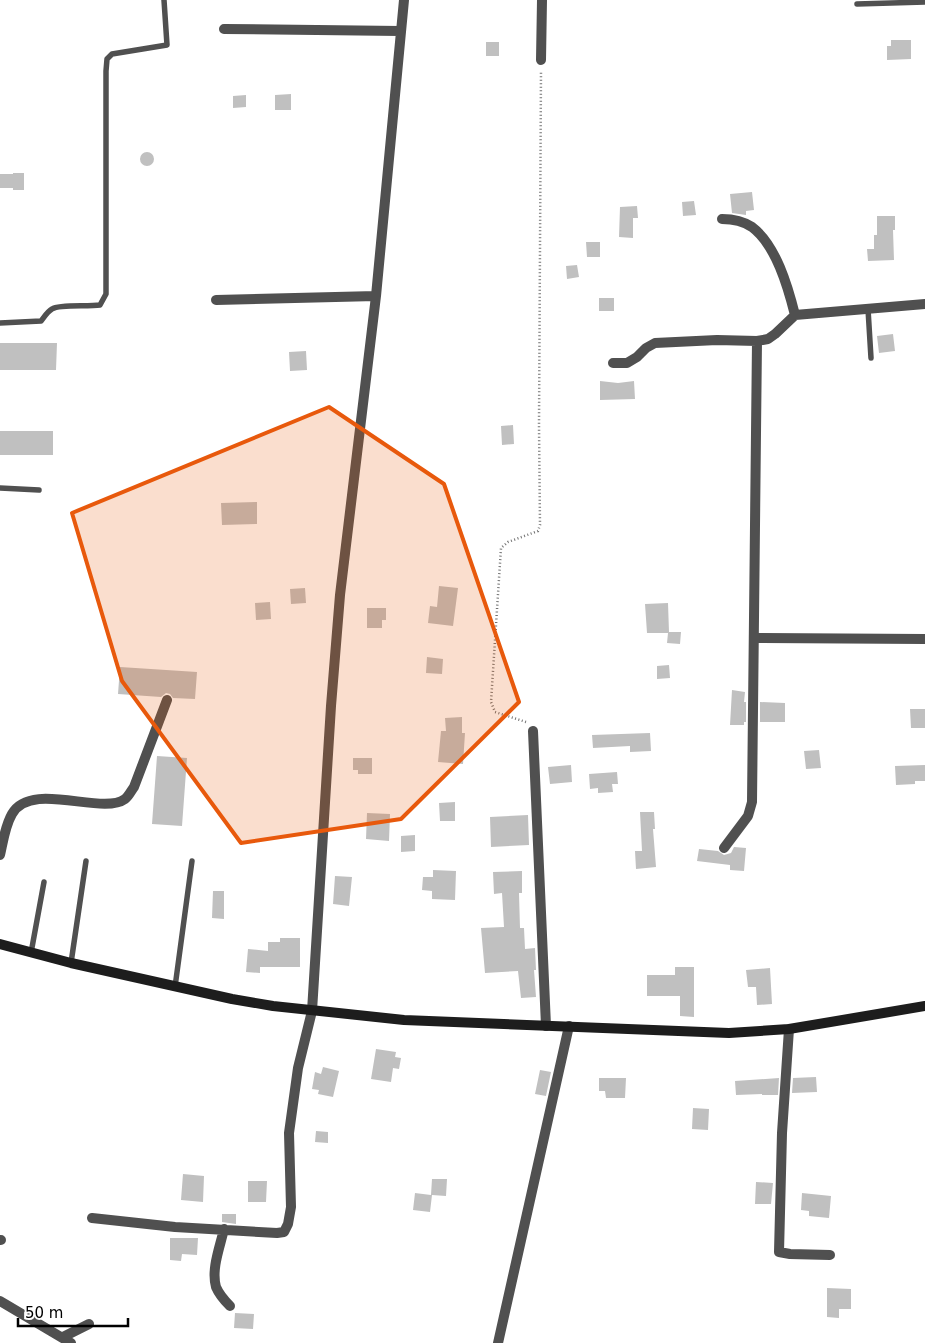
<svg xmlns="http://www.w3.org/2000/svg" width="925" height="1343" font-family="'DejaVu Sans',sans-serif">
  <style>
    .building { fill: #c0c0c0 }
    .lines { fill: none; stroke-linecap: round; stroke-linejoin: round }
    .path { stroke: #727272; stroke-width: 2.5; stroke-dasharray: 1 2.5; stroke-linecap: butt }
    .lane { stroke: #505050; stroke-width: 5.5 }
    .street { stroke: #505050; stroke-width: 10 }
    .secondary { stroke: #1d1d1d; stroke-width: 10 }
    .marked { fill: #e8590c; fill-opacity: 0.2; stroke: #e8590c; stroke-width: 4; stroke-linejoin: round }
  </style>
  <rect width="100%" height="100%" fill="#fff"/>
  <path class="building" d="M 891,40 L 911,40 L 911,59 L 887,60 L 887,46 L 891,46 Z
    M 486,42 L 499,42 L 499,56 L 486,56 Z
    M 291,94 L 291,110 L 275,110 L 275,95 Z
    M 246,95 L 246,107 L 233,108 L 233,96 Z
    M140 159a7 7 0 1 1 14 0a7 7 0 1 1-14 0Z
    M 13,173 L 24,173 L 24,190 L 13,190 L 13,188 L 0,188 L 0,174 L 13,174 Z
    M 752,192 L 754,210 L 746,211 L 746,215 L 732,213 L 730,194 Z
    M 694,201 L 696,215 L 683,216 L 682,202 Z
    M 637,206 L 638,218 L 633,218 L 633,238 L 619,237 L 620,207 Z
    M 877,216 L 895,216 L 895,230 L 893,230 L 894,260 L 868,261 L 867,249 L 874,249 L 874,235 L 877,235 Z
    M 586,242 L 600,242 L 600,257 L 587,257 Z
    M 577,265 L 579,277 L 567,279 L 566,266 Z
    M 599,298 L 614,298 L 614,311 L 599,311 Z
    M 893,334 L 895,351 L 879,353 L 877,336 Z
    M 0,343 L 57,343 L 56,370 L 0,370 Z
    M 306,351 L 307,370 L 290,371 L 289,352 Z
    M 600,381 L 618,383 L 634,381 L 635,399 L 600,400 Z
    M 513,425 L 514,444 L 502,445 L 501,426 Z
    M 0,431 L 53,431 L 53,455 L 0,455 Z
    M 257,502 L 257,524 L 222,525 L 221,503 Z
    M 439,586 L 458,588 L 453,626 L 428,623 L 430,606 L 437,607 Z
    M 305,588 L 306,603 L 291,604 L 290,589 Z
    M 270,602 L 271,619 L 256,620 L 255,603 Z
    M 668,603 L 669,632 L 681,632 L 680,644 L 667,643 L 668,633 L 647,633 L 645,604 Z
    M 367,608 L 386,608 L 386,620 L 382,620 L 382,628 L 367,628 Z
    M 427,657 L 443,659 L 442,674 L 426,673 Z
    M 669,665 L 670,678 L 657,679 L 657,666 Z
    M 120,667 L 197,672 L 195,699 L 173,698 L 170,694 L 166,693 L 161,697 L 118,694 Z
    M 732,690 L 745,692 L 744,702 L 746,702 L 746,722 L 744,722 L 744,725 L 730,725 Z
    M 760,702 L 785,703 L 785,722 L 760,722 Z
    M 910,709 L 925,709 L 925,728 L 911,728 Z
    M 462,717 L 462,733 L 465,733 L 463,764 L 438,762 L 441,731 L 446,731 L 445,718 Z
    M 650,733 L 651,751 L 630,752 L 630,746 L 593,748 L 592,735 Z
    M 819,750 L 821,768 L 806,769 L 804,751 Z
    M 157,756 L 187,758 L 182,826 L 152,824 Z
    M 353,758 L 372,758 L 372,774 L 358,774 L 358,770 L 353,770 Z
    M 571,765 L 572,782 L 550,784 L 548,767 Z
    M 925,765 L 925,781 L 915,781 L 915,784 L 896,785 L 895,766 Z
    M 617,772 L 618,784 L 612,784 L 613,792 L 598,793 L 598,788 L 590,789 L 589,774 Z
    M 455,802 L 455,821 L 440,821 L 439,803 Z
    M 640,812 L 654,812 L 655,829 L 653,829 L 656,867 L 636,869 L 635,851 L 642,851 Z
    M 367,813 L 390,814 L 389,841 L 366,839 Z
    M 528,815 L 529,845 L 491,847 L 490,817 Z
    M 415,835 L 415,851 L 401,852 L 401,836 Z
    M 734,847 L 746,848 L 744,871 L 730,870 L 730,865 L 697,861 L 699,849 L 718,851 L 724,855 L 731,853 Z
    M 433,870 L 456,871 L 455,900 L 432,899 L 432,891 L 422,890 L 423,877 L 433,877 Z
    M 522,871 L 522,893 L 519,893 L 520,928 L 524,928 L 525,949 L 535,948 L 536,970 L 534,970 L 536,997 L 521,998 L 518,971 L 485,973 L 481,928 L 504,927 L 502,893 L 494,894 L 493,872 Z
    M 335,876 L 352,877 L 349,906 L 333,904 Z
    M 213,891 L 224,891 L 224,919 L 212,918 Z
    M 280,938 L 300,938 L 300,967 L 260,967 L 260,973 L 246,972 L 248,949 L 268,951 L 268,942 L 280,942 Z
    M 675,967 L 694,967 L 694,1017 L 680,1016 L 680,996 L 647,996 L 647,975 L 675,975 Z
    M 770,968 L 772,1004 L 757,1005 L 756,987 L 748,987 L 746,970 Z
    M 376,1049 L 396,1052 L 395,1057 L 401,1058 L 399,1069 L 393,1068 L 391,1082 L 371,1079 Z
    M 323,1067 L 339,1071 L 333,1097 L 318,1094 L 319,1090 L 312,1089 L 315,1072 L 321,1074 Z
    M 540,1070 L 551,1072 L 546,1096 L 535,1094 Z
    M 816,1077 L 817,1092 L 792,1093 L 793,1078 Z
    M 599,1078 L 626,1078 L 625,1098 L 606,1098 L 605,1091 L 599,1091 Z
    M 779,1078 L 778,1095 L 762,1095 L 762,1094 L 736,1095 L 735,1081 Z
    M 693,1108 L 709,1109 L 708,1130 L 692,1129 Z
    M 316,1131 L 328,1132 L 328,1143 L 315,1142 Z
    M 183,1174 L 204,1176 L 203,1202 L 181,1200 Z
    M 432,1179 L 447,1179 L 446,1196 L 432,1195 L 430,1212 L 413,1210 L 415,1193 L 431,1195 Z
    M 248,1181 L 267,1181 L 266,1202 L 248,1202 Z
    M 756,1182 L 773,1183 L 771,1204 L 755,1204 Z
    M 802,1193 L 831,1196 L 829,1218 L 809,1216 L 809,1211 L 801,1210 Z
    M 222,1214 L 236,1214 L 236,1224 L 222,1222 Z
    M 170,1238 L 198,1238 L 197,1255 L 182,1254 L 181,1261 L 170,1260 Z
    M 827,1288 L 851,1289 L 851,1309 L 839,1309 L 839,1318 L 827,1317 Z
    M 235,1313 L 254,1314 L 253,1329 L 234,1328 Z"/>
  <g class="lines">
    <path class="path" d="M 526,722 L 495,712 L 491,702 L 501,548 L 508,542 L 538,531 L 540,525 L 539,425 L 541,72"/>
    <path class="lane" d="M 857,4 L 925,2
      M 868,309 L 871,358
      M 0,323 L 41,321 C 44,317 48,311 52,309 C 60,304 88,307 100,305 L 106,294 L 106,71 L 107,59 L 112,54 L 167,45 L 164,0
      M 0,488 L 39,490
      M 31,953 L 44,882
      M 71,963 L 86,861
      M 175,987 L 192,861"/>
    <path class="street" d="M 224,29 L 400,31
      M 541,60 L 542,0
      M 722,219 C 732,219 743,221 752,227 C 776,245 788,287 795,315
      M 216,300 L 376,296
      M 613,363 L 627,363 L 637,357 L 646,348 L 655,343 L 717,340 L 757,341 L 768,339 L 775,334 L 795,315 L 925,304
      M 755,638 L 925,639
      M 533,731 L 546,1026
      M 724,848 L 748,816 L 752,802 L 757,341
      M 0,855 C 3,842 5,826 12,814 C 31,780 102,816 125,799 C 129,796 131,791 134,787 L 167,700
      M 789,1029 L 782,1133 L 779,1252 L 790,1254 L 830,1255
      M 92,1218 L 175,1227 L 277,1233 L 284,1232 L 288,1224 L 291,1207 L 289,1133 L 298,1068 L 312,1011 L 331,706 L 340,595 L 376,296 L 404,0
      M 224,1229 C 220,1247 211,1269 216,1287 C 219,1294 225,1301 230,1306
      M 0,1240 L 1,1240
      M 0,1301 L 71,1343
      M 63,1337 L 89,1324
      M 498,1343 L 569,1026"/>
    <path class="secondary" d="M 0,944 L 71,963 L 232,999 L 273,1006 L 404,1020 L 729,1033 L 789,1029 L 925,1006"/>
  </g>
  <path class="marked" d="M 329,407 L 444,484 L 519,702 L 401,819 L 241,843 L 122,681 L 72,513 Z"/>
  <path d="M18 1318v8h110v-8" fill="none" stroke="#000000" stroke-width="2.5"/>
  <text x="25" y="1318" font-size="15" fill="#000000" stroke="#ffffff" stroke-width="4" paint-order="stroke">50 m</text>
</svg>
